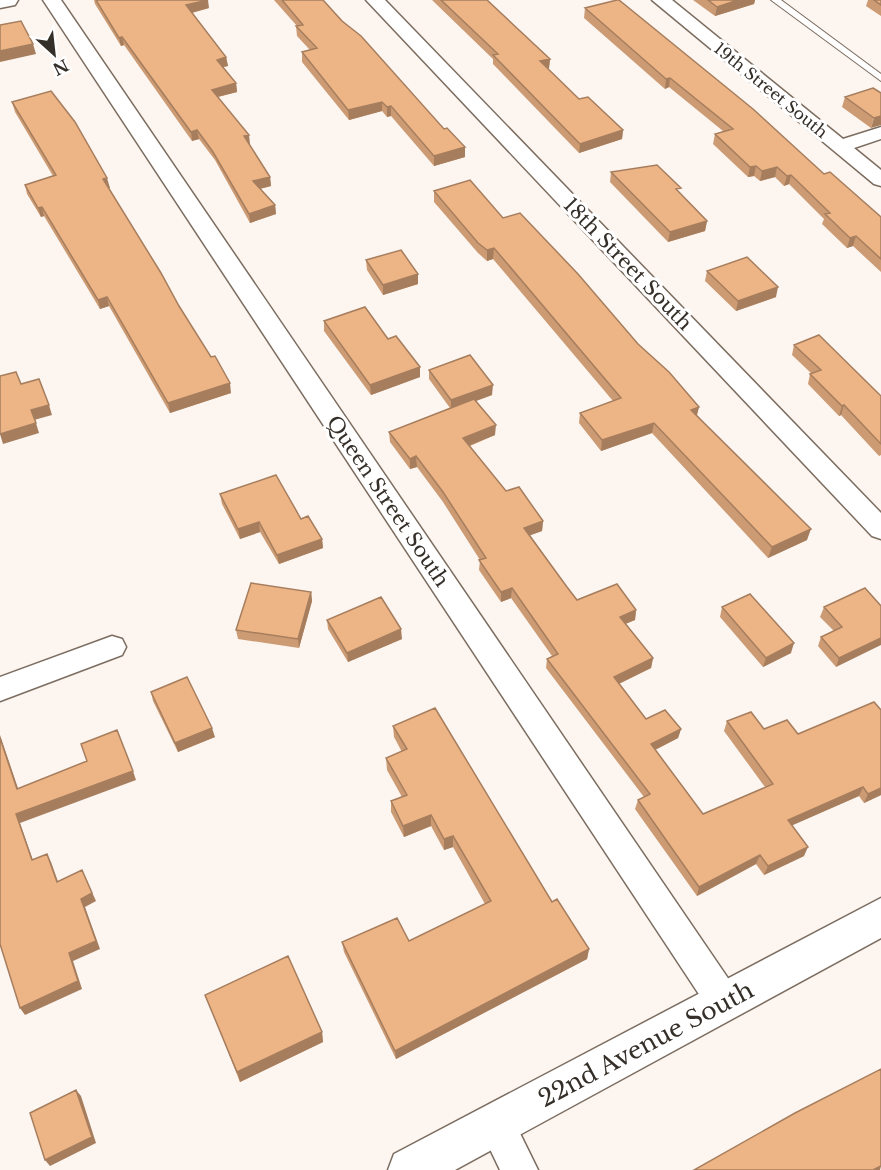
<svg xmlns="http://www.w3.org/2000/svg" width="881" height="1170" font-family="'Libre Baskerville',serif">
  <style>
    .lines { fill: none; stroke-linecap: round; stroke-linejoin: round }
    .lane-casing { stroke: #7c6d60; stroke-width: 2 }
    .street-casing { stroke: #7c6d60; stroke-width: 3 }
    .secondary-casing { stroke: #7c6d60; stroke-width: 3 }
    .lane { fill: #fff; fill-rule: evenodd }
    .street { fill: #fff; fill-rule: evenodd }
    .secondary { fill: #fff; fill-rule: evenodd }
    .wall { fill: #cc9b73 }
    .shaded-wall { fill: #a67e5e }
    .building { fill: #edb486; stroke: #a67e5e; stroke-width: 1.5 }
    .labels { text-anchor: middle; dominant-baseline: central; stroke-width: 6; stroke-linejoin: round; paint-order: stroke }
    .far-street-label { font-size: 16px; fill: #352f29; stroke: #fff }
    .street-label { font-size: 20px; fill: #352f29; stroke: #fff }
    .near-street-label { font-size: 24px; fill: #352f29; stroke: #fff }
  </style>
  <rect width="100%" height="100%" fill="#fcf5f0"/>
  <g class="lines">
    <defs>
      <path id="lane" d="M 771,0 L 781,0 L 881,74 L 881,81 Z"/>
      <path id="street" d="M 43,0 L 61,0 L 736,990 L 741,1002 L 736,1014 L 724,1018 L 712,1014 Z
        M 366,0 L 385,0 L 881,513 L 881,539 L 872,536 Z
        M 652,0 L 672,0 L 843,139 L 881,127 L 881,139 L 854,148 L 881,170 L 881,186 L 874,184 Z
        M 112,636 L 122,639 L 126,647 L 122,655 L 0,701 L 0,677 Z
        M 496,1106 L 509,1111 L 538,1170 L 500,1170 L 478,1124 L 483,1111 Z"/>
      <path id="secondary" d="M 0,0 L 18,0 L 15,5 L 0,8 Z
        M 881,898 L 881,938 L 455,1170 L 388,1170 L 394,1154 Z"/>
    </defs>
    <use href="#lane" class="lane-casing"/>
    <use href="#street" class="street-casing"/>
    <use href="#secondary" class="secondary-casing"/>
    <use href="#lane" class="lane"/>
    <use href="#street" class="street"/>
    <use href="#secondary" class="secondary"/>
  </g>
  <path class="wall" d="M 94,0 L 209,8 L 192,13 L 226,57 L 228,66 L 223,67 L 236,83 L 237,92 L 218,97 L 250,144 L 249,144 L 270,177 L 271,186 L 260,189 L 275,205 L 276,214 L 250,223 L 215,160 L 199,139 L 192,141 L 124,45 L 121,46 L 95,4 Z
    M 274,0 L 323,0 L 444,129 L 465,147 L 465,157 L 434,166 L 391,116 L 387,117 L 382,111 L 349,120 L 302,62 L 302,52 L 310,50 L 297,36 L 296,26 L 297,26 Z
    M 432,0 L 487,0 L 550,59 L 549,68 L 548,69 L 579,99 L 623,130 L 622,139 L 579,153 L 493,64 L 493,59 Z
    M 693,0 L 755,0 L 754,4 L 715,16 Z
    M 868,0 L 881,0 L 881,16 L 866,6 Z
    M 585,8 L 824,174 L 881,217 L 881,272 L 853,246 L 847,248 L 822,224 L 824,219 L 789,184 L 784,186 L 775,177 L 760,181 L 754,176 L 748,177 L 713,144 L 715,134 L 723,131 L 669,87 L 665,89 L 584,18 Z
    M 881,93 L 871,128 L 842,107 L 845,97 Z
    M 12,102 L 110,188 L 109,188 L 231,393 L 170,413 L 109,306 L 100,309 L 44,216 L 41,217 L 27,194 L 25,185 L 53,176 L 15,112 Z
    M 611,172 L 680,193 L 707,221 L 705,231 L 668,242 L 610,182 Z
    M 434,191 L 503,218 L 638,344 L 699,407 L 697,415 L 807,540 L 768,558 L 652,433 L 601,451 L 579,423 L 580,413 L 613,401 L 493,259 L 487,261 L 478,253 L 434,202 Z
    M 366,260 L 418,284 L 383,295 L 367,270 Z
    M 707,271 L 776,297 L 736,311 L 705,281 Z
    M 324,321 L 388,339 L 420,367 L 420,377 L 371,395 L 324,331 Z
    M 794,345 L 881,396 L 881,455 L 879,456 L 841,415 L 839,416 L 808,384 L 810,374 L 812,374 L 792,355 Z
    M 429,370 L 492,395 L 476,401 L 495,435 L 470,446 L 506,491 L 543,521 L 542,531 L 530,535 L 567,587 L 577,600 L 636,610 L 635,620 L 625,624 L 653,658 L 651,668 L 619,684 L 646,719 L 681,729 L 678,738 L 655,750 L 703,814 L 765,787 L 724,731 L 727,721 L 764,729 L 798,734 L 881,795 L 864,803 L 859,796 L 792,825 L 804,856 L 764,875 L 756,864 L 697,896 L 635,809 L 638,800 L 644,797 L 546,668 L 547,659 L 552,656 L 511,598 L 501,602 L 479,570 L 480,560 L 443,502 L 417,467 L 410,469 L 390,442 L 389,432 L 450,408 L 429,379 Z
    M 220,494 L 301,519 L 322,539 L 323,548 L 279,564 L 260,532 L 240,539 L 222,504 Z
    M 311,592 L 312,601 L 299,648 L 238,639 L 236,630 Z
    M 881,606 L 836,667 L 818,646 L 821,637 L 834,631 L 820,617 L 824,607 Z
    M 722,607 L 791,653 L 763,667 L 720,617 Z
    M 327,620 L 402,639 L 348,662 L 328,629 Z
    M 151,692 L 215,737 L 178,752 L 153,701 Z
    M 393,726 L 552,902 L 589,949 L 587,959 L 396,1059 L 344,952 L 342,942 L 409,941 L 485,904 L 453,847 L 444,850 L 431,826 L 404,837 L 391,812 L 391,801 L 402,797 L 387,770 L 386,758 L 402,752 L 394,737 Z
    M 205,995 L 322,1032 L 323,1042 L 240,1082 Z"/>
  <path class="shaded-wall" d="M 208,0 L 209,8 L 187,14 L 186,5 Z
    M 738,0 L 755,0 L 754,4 L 715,16 L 717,7 Z
    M 122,37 L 124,45 L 121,46 L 119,38 Z
    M 33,44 L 36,54 L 0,62 L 0,51 Z
    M 226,57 L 228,66 L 218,68 L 217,60 Z
    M 550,59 L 549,68 L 540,71 L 540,61 Z
    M 670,78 L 669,87 L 665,89 L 666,79 Z
    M 236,83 L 237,92 L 213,98 L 212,90 Z
    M 382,102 L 382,111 L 349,120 L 348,110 Z
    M 391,106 L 391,116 L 387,117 L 387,107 Z
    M 881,116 L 881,125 L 871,128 L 874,118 Z
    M 197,130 L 199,139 L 192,141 L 191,132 Z
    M 623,130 L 622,139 L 579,153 L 580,144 Z
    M 249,135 L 250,144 L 245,145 L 244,136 Z
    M 465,147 L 465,157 L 434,166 L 434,156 Z
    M 756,166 L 754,176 L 748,177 L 750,167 Z
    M 777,167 L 775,177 L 760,181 L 762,171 Z
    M 791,175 L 789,184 L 784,186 L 787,176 Z
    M 270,177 L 271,186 L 255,190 L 253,181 Z
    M 107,178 L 110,188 L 105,189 L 103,179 Z
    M 275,205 L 276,214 L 250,223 L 249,214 Z
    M 42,207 L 44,216 L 41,217 L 38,208 Z
    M 707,221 L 705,231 L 668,242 L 670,232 Z
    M 856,236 L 853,246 L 847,248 L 850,238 Z
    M 494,248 L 493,259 L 487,261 L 487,250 Z
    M 418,274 L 418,284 L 383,295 L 383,285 Z
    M 778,287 L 776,297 L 736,311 L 738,301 Z
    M 107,297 L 109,306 L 100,309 L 98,300 Z
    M 420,367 L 420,377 L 371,395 L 370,385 Z
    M 230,383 L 231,393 L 170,413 L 168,403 Z
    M 493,385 L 492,395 L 451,410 L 451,400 Z
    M 49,405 L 52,415 L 34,420 L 31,410 Z
    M 844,405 L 841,415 L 839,416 L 842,406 Z
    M 699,407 L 696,418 L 691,410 Z
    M 36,423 L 39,433 L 3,444 L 0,434 Z
    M 654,423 L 652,433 L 601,451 L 602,440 Z
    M 496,425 L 495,435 L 463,448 L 463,438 Z
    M 416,456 L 417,467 L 410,469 L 410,459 Z
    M 543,521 L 542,531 L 523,538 L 524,528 Z
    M 259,522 L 260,532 L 240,539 L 238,529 Z
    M 811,529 L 807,540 L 768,558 L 772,547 Z
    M 322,539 L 323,548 L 279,564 L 277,555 Z
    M 512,588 L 511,598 L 501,602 L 501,592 Z
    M 311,592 L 312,601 L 299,648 L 298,639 Z
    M 636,610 L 635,620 L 618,627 L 620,617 Z
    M 401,629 L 402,639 L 348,662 L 347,653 Z
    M 881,638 L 881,645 L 836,667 L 839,658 Z
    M 794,643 L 791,653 L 763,667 L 766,658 Z
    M 653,658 L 651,668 L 612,687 L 614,677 Z
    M 212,728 L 215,737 L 178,752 L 175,743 Z
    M 681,729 L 678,738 L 649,753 L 651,744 Z
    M 0,735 L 1,738 L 21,797 L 17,789 L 0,738 Z
    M 133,771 L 136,780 L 20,823 L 36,869 L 32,860 L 16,814 Z
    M 863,787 L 859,796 L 784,829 L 788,820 Z
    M 881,788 L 881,795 L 864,803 L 868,794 Z
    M 431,815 L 431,826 L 404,837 L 403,826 Z
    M 453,836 L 453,847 L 444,850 L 444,839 Z
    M 808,847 L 804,856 L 764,875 L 768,866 Z
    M 47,854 L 51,862 L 61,890 L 57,882 Z
    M 760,855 L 756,864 L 697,896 L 699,887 Z
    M 82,870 L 96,901 L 85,907 L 100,949 L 73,961 L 82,989 L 25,1015 L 20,1008 L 69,953 L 81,899 Z
    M 589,949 L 587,959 L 396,1059 L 395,1051 Z
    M 322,1032 L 323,1042 L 240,1082 L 237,1072 Z
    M 76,1090 L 81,1096 L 96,1143 L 50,1166 L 45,1160 Z
    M 881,1166 L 880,1170 L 873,1170 Z"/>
  <path class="building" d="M 96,0 L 208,0 L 186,5 L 226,57 L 217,60 L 236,83 L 212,90 L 249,135 L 244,136 L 270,177 L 253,181 L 275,205 L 249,214 L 213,152 L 197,130 L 191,132 L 122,37 L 119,38 Z
    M 282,0 L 323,0 L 342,21 L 361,36 L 444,129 L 447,128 L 465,147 L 434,156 L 391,106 L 387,107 L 382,102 L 348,110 L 302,52 L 317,48 L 296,26 L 303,25 Z
    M 441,0 L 487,0 L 550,59 L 540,61 L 579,99 L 588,97 L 623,130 L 580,144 L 493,55 L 498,54 Z
    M 617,0 L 619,0 L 753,109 L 824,174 L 830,172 L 881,217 L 881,259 L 856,236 L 850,238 L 825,214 L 830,213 L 791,175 L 787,176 L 777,167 L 762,171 L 756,166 L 750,167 L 715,134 L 733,129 L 670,78 L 666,79 L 585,8 Z
    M 708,0 L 738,0 L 717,7 Z
    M 874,0 L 881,0 L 881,5 Z
    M 21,21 L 33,44 L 0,51 L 0,25 Z
    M 873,88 L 881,93 L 881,116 L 874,118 L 845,97 Z
    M 51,91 L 75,122 L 107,178 L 103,179 L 161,273 L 179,306 L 211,357 L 215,356 L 230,383 L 168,403 L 107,297 L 98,300 L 42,207 L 38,208 L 25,185 L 56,175 L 12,102 Z
    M 657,165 L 681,188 L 676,189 L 707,221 L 670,232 L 611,172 Z
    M 470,180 L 503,218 L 520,213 L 578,274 L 638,344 L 669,372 L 699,407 L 691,410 L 811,529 L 772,547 L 654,423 L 602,440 L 580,413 L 621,398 L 494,248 L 487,250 L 478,243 L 434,191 Z
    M 401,250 L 418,274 L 383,285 L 366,260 Z
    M 747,257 L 778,287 L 738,301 L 707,271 Z
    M 365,307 L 388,339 L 396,336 L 420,367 L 370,385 L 324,321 Z
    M 819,335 L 881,396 L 881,444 L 844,405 L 842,406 L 810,374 L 821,370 L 794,345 Z
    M 470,355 L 493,385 L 451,400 L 429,370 Z
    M 16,372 L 21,384 L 39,379 L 49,405 L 31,410 L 36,423 L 0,434 L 0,376 Z
    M 474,399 L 496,425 L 463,438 L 506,491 L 519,487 L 543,521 L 524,528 L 567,587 L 577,600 L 617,584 L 636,610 L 620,617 L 653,658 L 614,677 L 646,719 L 665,710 L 681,729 L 651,744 L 703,814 L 773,784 L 727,721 L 751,712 L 764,729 L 787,720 L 798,734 L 874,702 L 881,710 L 881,788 L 868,794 L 863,787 L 788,820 L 808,847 L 768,866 L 760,855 L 699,887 L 638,800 L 650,794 L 547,659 L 558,654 L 512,588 L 501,592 L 479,560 L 486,558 L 443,492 L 416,456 L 410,459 L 389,432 Z
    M 276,475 L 301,519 L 308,516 L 322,539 L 277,555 L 259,522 L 238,529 L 220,494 Z
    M 251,583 L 311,592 L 298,639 L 236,630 Z
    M 865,588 L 881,606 L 881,638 L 839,658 L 821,637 L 842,627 L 824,607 Z
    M 750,594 L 794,643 L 766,658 L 722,607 Z
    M 381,597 L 401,629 L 347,653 L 327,620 Z
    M 187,677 L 212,728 L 175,743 L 151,692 Z
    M 435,708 L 552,902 L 557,899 L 589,949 L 395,1051 L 342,942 L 397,918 L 409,941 L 491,901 L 453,836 L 444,839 L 431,815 L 403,826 L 391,801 L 407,795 L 386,758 L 407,749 L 393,726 Z
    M 117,730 L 133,771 L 16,814 L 32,860 L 47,854 L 57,882 L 82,870 L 92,893 L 81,899 L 96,941 L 69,953 L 78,981 L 20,1008 L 0,944 L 0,738 L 17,789 L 87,761 L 81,744 Z
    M 288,956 L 322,1032 L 237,1072 L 205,995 Z
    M 881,1069 L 881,1166 L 873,1170 L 694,1170 L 795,1113 Z
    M 76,1090 L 92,1137 L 45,1160 L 30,1113 Z"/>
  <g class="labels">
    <g class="far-street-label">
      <text transform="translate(771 90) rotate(39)">19th Street South</text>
    </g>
    <g class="street-label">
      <text transform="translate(628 264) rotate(46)">18th Street South</text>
      <text transform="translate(388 501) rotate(56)">Queen Street South</text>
    </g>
    <g class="near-street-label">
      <text transform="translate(646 1044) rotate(-28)">22nd Avenue South</text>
    </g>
  </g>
  <g transform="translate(54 54) rotate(153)" stroke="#ffffff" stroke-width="4.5" paint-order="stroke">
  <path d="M0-4.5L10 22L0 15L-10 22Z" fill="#352f29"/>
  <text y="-9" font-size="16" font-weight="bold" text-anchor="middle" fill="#352f29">N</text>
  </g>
</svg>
